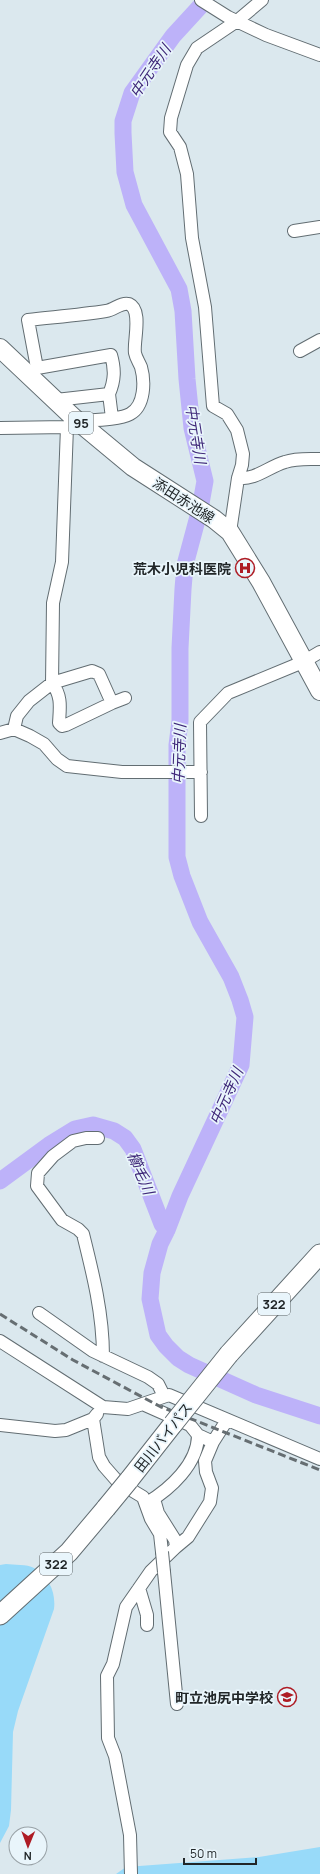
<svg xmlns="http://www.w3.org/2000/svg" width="320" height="1874" font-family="Manrope,'Noto Sans JP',sans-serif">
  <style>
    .green { fill: #98daf9 }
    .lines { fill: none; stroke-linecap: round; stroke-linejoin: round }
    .river { stroke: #bdb2f9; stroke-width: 17 }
    .minor-casing { stroke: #626d72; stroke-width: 14 }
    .primary-casing { stroke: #626d72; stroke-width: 20 }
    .trunk-casing { stroke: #626d72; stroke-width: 21 }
    .minor { stroke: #fff; stroke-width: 12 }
    .primary { stroke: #fff; stroke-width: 18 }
    .trunk { stroke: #fff; stroke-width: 19 }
    .rail { stroke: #666e72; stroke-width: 3; stroke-dasharray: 8 4; stroke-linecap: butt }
    .minor-bridge-casing { stroke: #626d72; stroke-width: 14; stroke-linecap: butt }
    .trunk-bridge-casing { stroke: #626d72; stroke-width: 21; stroke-linecap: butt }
    .minor-bridge { stroke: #fff; stroke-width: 12 }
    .trunk-bridge { stroke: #fff; stroke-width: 19 }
    .labels { text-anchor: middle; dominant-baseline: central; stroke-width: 3.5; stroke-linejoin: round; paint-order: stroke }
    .shield { fill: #e9f5fb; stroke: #5d6467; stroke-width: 1 }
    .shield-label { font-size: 13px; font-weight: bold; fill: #212628 }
    .street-label { font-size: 14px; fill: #212628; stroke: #e9f5fb }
    .poi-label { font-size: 14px; font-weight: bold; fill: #212628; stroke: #e9f5fb; text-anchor: end }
    .water-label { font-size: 15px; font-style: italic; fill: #3f2879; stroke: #e9f5fb }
  </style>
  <rect width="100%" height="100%" fill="#dbe8ee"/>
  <path class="green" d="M 6,1564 C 14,1565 27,1564 34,1568 C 49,1577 56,1592 54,1609 L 18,1711 L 13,1732 L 11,1810 L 9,1826 L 0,1843 L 0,1565 Z
    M 320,1847 L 320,1874 L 116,1874 L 126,1867 L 259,1857 Z"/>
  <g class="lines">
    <path class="river" d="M 206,0 L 173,36 L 132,93 L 123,121 L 123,133 L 125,172 L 134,205 L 179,289 L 183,311 L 187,379 L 192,428 L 205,481 L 200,509 L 185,565 L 183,589 L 180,648 L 180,721 L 177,745 L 177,857 L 182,876 L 200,922 L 231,977 L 240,1000 L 245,1017 L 241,1065 L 180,1196 L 167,1230 L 160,1244 L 152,1273 L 150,1299 L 158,1335 L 166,1346 L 178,1358 L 189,1365 L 256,1395 L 320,1416
      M 0,1181 L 49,1145 L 75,1129 L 93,1125 L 114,1131 L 125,1138 L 133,1149 L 162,1224 L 167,1230"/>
    <defs>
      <path id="minor" d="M 201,0 L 228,17 L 266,35 L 320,55
        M 294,231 L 320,227
        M 300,351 L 320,340
        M 37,368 L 111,355 C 115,369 115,380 109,394
        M 30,376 L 37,368 L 28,320 C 54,317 80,315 106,311 C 114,310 121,302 129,304 C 143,310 133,342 135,353 C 136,358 139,362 141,367 C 145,381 145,406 130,414 C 119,420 92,420 79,421
        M 56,400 L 109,394 L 112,418
        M 0,428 L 67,427
        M 238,478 C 256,480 268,467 285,462 C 296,458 308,459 320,459
        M 230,532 L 238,478 L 242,465 L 243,454 L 237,430 L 227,414 L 213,406 L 205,307 L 192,238 L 187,174 L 180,147 L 170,132 L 171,118 L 187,65 L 197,48 L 237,21 L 262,0
        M 112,703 L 66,725 L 62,726 L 59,723 C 60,707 62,696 52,683 L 92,671 L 99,674 L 112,703 L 125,698
        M 14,729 L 17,716 L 29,701 L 52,683 L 53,603 L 62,562 L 67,427 L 74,418
        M 0,733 L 14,729 L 30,736 L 44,744 L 57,759 L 67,766 L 122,772 L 201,772
        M 201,816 L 200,722 L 228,693 L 303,662 L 320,652
        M 98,1138 L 86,1138 L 73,1141 L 53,1156 L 38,1173 L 37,1186 L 62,1220 L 78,1229 L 83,1234 C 93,1274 103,1314 103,1356
        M 39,1313 L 93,1351 L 148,1377 L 158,1384 L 164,1396
        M 0,1341 L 103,1407 L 128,1409 L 169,1395 L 320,1459
        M 145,1405 L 190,1425 L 198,1435 C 198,1464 170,1489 147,1503
        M 93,1419 L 99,1457 L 104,1466 L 118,1482 L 143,1497 L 151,1519 L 160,1534 L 162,1552
        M 0,1425 L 55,1431 L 66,1430 L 93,1419 L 97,1414
        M 213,1442 L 227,1420
        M 176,1547 L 188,1537 L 210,1502 L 212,1488 L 206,1472 L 205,1461 L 213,1442 L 198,1435
        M 164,1572 L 177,1704
        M 139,1588 L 147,1615 L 147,1625
        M 131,1874 L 130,1835 L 115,1756 L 108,1738 L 107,1676 L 113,1664 L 126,1607 L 151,1571 L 176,1547 L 175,1540 L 158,1513 L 154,1499"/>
      <path id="primary" d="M 0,348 L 74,418 L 133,467 L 214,519 L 230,532 L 261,582 L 320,691"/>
      <path id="trunk" d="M 229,1354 L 320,1254
        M 129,1480 L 173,1424
        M 0,1615 L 69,1552 L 106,1508"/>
    </defs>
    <use href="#minor" class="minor-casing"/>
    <use href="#primary" class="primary-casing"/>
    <use href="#trunk" class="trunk-casing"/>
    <use href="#minor" class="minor"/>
    <use href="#primary" class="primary"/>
    <use href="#trunk" class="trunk"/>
    <path class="rail" d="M 0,1314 L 73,1360 L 161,1407 L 320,1470"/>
    <defs>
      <path id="minor-bridge" d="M 162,1552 L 164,1572"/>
      <path id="trunk-bridge" d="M 173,1424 L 229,1354
        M 106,1508 L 129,1480"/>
    </defs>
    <use href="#minor-bridge" class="minor-bridge-casing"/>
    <use href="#trunk-bridge" class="trunk-bridge-casing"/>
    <use href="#minor-bridge" class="minor-bridge"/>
    <use href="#trunk-bridge" class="trunk-bridge"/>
  </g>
  <defs>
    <symbol id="hospital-ring" viewBox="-11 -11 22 22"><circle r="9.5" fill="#e9f5fb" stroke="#ae1c25" stroke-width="1.5"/><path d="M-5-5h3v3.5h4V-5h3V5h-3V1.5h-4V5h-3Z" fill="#ae1c25"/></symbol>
    <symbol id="school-ring" viewBox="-11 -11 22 22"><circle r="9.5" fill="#e9f5fb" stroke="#ae1c25" stroke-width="1.5"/><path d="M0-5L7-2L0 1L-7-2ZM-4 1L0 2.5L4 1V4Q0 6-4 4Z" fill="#ae1c25"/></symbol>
  </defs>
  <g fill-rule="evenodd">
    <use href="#hospital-ring" x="234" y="557" width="22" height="22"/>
    <use href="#school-ring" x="276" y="1686" width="22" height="22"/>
  </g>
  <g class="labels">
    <g class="shield">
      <rect x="69" y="412" width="24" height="22" rx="3"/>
      <rect x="258" y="1293" width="32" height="22" rx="3"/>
      <rect x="40" y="1553" width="32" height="22" rx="3"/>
    </g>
    <g class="shield-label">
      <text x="81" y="423">95</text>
      <text x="274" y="1304">322</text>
      <text x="56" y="1564">322</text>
    </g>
    <g class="street-label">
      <text transform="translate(184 500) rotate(33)">添田赤池線</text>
      <text transform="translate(163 1437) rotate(-52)">田川バイパス</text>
    </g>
    <g class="poi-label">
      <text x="231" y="568">荒木小児科医院</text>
      <text x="273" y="1697">町立池尻中学校</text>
    </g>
    <g class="water-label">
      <text transform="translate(150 71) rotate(-56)">中元寺川</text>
      <text transform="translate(196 434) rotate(81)">中元寺川</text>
      <text transform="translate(179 754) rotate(-88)">中元寺川</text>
      <text transform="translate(226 1096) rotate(-66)">中元寺川</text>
      <text transform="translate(141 1173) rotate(67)">櫛毛川</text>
    </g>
  </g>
  <g transform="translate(28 1846) rotate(181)"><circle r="19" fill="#e9f5fb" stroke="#99a2a7"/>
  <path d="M0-3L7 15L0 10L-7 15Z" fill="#ae1c25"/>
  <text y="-6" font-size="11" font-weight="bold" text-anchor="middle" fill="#212628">N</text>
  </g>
  <path d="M184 1858v6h72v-6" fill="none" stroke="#212628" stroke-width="2"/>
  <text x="190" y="1858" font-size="12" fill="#212628" stroke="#e9f5fb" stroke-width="3" paint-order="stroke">50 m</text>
</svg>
